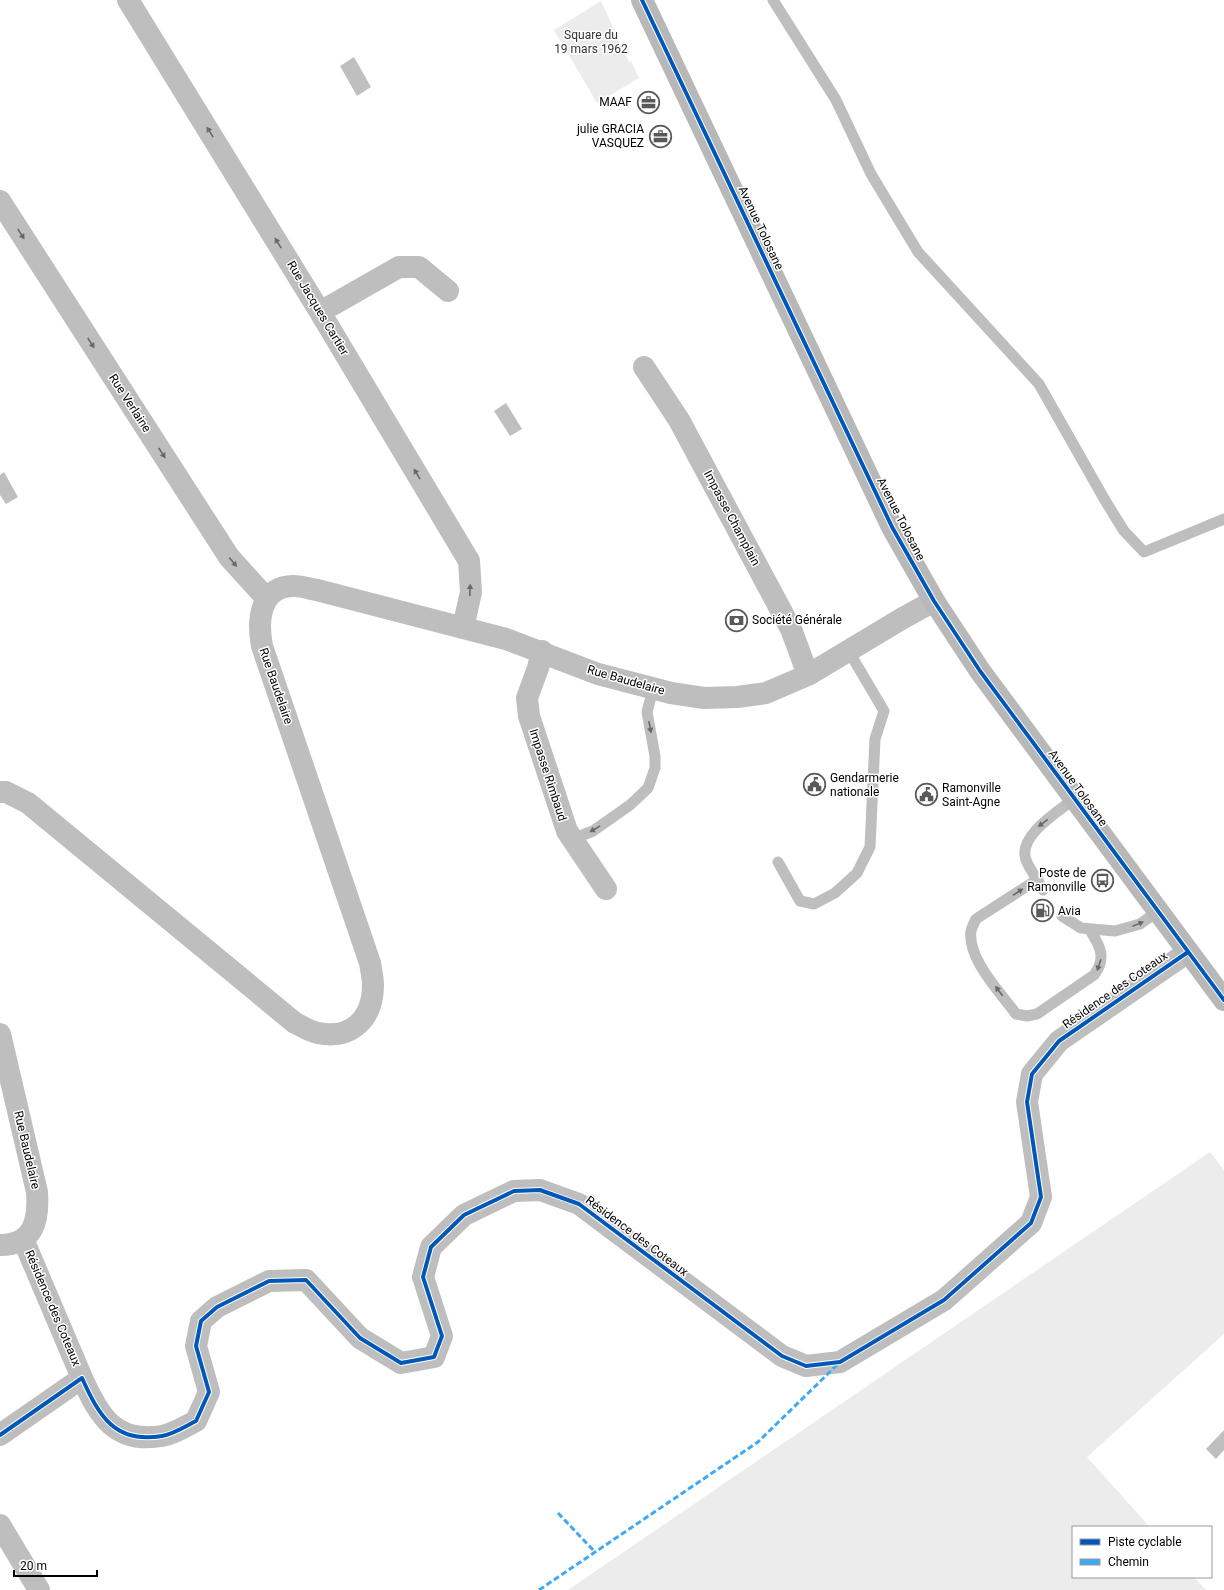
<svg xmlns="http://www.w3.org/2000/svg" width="1224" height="1590" font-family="Roboto,sans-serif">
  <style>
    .green { fill: #ececec }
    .water { fill: #bfbfbf }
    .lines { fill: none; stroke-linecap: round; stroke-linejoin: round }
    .lane { stroke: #bebebe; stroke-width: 11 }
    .street { stroke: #bebebe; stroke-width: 22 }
    .secondary { stroke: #b8b8b8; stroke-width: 22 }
    .quiet { stroke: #3fa9f5; stroke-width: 3; stroke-dasharray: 6 3; stroke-linecap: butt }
    .cycleway-casing { stroke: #fff; stroke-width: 6 }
    .cycleway { stroke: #0057b8; stroke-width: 4 }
    .oneway { fill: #686868 }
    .labels { text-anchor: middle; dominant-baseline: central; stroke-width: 3; stroke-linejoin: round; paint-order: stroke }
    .park-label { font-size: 12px; fill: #333; stroke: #fff }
    .poi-label { font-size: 12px; fill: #000; stroke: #fff; text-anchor: start }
    .street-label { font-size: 12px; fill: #000; stroke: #fff }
  </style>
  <rect width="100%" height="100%" fill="#fff"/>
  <path class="green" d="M 601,1 L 629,62 L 631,61 L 639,78 L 597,103 L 554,30 Z
    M 1210,1152 L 1224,1170 L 1224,1334 L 1087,1457 L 1150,1527 L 1073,1527 L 1073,1577 L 1194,1577 L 1206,1590 L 568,1590 Z"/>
  <path class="water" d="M 354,57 L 371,87 L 357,96 L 340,66 Z
    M 506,403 L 522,429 L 510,436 L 494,411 Z
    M 4,472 L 18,497 L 6,504 L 0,495 L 0,475 Z
    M 1224,1430 L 1224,1450 L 1216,1459 L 1206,1449 Z"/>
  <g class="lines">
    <path class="lane" d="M 773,0 L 836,100 L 871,174 L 918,252 L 1039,384 L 1106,502 L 1124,531 L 1144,552 L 1224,519
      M 572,839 L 593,831 L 630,805 L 648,788 L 655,768 L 655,756 L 647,712 L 653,689
      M 778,862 L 800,901 L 814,904 L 835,893 L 857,873 L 870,847 L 875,739 L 884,711 L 848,650
      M 1038,879 L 976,919 C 974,923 972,927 971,931 C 967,959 1001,993 1016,1014 L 1027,1016 L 1037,1014 L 1094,975 C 1107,958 1100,946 1090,930
      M 1043,890 C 1038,880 1030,870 1026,860 C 1017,836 1059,811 1074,799
      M 1062,916 L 1081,928 L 1115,931 L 1140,924 L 1157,912"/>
    <path class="street" d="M 128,0 L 320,312 L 469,561 L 471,592 L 463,628
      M 0,201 L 229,557 L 267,599
      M 320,312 L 399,267 L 419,267 L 448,291
      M 644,367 L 679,420 L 791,629 L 808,675
      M 542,651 L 538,668 L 527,698 L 529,716 L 567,831 L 606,889
      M 0,792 L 6,792 L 28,803 L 295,1023 C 302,1026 310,1032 318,1033 C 352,1040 373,1018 373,985 C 373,978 371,970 370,963 L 262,646 C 257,620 260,585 295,586 C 302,586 310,589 317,590 L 506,639 L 598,674 L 671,693 L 704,698 L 737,697 L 766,693 L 808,675 L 903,618 L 934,601
      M 0,1034 L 37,1192 C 39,1220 34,1245 0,1245
      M 23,1239 L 82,1378
      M 0,1435 L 82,1378 C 99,1416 115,1444 162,1436 C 174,1434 186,1426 196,1421 L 209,1392 L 196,1346 L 201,1321 L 217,1307 L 269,1281 L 306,1280 L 360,1338 L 401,1363 L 434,1357 L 442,1336 L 423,1277 L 431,1247 L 464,1215 L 514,1191 L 540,1190 L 579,1204 L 782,1356 L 806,1366 L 840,1362 L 944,1300 L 1031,1223 L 1041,1197 L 1027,1102 L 1032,1074 L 1059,1041 L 1188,952
      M 0,1525 L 39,1590"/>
    <path class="secondary" d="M 642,0 L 892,527 L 934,601 L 980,671 L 1224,1000"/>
    <path class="quiet" d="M 558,1513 L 595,1552
      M 539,1590 L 758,1442 L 840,1362"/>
    <defs>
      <path id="cycleway" d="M 642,0 L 892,527 L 934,601 L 980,671 L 1224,1000
        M 0,1435 L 82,1378 C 99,1416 115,1444 162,1436 C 174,1434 186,1426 196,1421 L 209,1392 L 196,1346 L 201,1321 L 217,1307 L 269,1281 L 306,1280 L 360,1338 L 401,1363 L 434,1357 L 442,1336 L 423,1277 L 431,1247 L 464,1215 L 514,1191 L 540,1190 L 579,1204 L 782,1356 L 806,1366 L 840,1362 L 944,1300 L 1031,1223 L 1041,1197 L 1027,1102 L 1032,1074 L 1059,1041 L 1188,952"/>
    </defs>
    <use href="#cycleway" class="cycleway-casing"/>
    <use href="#cycleway" class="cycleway"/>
  </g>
  <defs><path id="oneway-solid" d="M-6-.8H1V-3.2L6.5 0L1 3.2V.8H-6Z"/></defs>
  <g class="oneway">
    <use href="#oneway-solid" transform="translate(210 132) rotate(-122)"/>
    <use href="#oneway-solid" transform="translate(21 234) rotate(57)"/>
    <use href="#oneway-solid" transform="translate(278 243) rotate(-122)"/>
    <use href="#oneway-solid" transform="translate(91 343) rotate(57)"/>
    <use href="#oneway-solid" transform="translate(162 453) rotate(57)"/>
    <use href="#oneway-solid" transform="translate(417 474) rotate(-121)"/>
    <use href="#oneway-solid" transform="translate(233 562) rotate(50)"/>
    <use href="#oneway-solid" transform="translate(470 590) rotate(-88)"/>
    <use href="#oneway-solid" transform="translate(650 727) rotate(79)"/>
    <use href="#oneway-solid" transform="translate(1043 823) rotate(143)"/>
    <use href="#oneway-solid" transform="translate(595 829) rotate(149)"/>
    <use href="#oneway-solid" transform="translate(1018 892) rotate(-33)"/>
    <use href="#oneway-solid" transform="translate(1138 924) rotate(-22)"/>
    <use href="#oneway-solid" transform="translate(1099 965) rotate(109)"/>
    <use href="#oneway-solid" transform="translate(999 991) rotate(-127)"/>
  </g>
  <defs>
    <symbol id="office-ring" viewBox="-11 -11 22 22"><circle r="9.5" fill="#fff" stroke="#595959" stroke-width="1.5"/><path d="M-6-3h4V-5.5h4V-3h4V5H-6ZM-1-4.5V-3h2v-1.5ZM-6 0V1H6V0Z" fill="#595959"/></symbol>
    <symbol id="bank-ring" viewBox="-11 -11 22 22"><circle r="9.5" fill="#fff" stroke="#595959" stroke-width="1.5"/><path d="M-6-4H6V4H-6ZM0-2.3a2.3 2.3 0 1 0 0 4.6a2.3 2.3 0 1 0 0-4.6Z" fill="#595959"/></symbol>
    <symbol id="civic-ring" viewBox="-11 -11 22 22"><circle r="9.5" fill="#fff" stroke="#595959" stroke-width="1.5"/><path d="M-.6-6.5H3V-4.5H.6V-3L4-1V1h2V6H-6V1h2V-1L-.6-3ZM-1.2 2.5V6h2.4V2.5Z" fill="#595959"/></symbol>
    <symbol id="bus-ring" viewBox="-11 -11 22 22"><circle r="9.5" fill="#fff" stroke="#595959" stroke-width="1.5"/><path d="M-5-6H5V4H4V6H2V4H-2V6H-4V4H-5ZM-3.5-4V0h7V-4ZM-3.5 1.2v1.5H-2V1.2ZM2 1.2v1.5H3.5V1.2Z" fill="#595959"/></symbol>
    <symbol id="fuel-ring" viewBox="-11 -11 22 22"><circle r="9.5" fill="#fff" stroke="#595959" stroke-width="1.5"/><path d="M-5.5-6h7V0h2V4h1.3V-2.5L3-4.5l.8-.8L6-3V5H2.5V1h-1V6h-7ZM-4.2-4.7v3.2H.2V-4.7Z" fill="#595959"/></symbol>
  </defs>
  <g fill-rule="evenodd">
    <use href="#office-ring" x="636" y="90" width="25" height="25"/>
    <use href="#office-ring" x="648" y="124" width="25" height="25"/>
    <use href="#bank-ring" x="724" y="608" width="25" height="25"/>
    <use href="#civic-ring" x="802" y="772" width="25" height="25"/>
    <use href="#civic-ring" x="914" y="782" width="25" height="25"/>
    <use href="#bus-ring" x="1090" y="868" width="25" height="25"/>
    <use href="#fuel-ring" x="1030" y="898" width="25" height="25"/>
  </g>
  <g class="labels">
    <g class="park-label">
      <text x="591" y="35">Square du<tspan x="591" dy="14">19 mars 1962</tspan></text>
    </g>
    <g class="poi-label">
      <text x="632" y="102" text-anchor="end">MAAF</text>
      <text x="644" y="129" text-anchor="end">julie GRACIA<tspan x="644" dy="14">VASQUEZ</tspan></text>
      <text x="752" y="620">Société Générale</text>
      <text x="830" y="778">Gendarmerie<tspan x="830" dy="14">nationale</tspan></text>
      <text x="942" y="788">Ramonville<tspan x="942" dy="14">Saint-Agne</tspan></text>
      <text x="1086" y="873" text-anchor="end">Poste de<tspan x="1086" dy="14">Ramonville</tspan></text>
      <text x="1058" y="911">Avia</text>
    </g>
    <g class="street-label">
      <text transform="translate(761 228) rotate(65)">Avenue Tolosane</text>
      <text transform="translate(318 308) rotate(59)">Rue Jacques Cartier</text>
      <text transform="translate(130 403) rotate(57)">Rue Verlaine</text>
      <text transform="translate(732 518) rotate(62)">Impasse Champlain</text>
      <text transform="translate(901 519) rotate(63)">Avenue Tolosane</text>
      <text transform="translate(626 680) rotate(16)">Rue Baudelaire</text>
      <text transform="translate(276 686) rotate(71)">Rue Baudelaire</text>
      <text transform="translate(548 775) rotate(72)">Impasse Rimbaud</text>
      <text transform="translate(1078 788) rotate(54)">Avenue Tolosane</text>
      <text transform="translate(1115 990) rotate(-35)">Résidence des Coteaux</text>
      <text transform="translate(27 1150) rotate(77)">Rue Baudelaire</text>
      <text transform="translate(637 1236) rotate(37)">Résidence des Coteaux</text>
      <text transform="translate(53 1308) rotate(67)">Résidence des Coteaux</text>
    </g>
  </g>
  <rect x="1072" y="1526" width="140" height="52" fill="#ffffff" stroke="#999999"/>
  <rect x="1080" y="1539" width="20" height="6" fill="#0057b8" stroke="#999999"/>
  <text x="1108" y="1546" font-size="12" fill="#000000">Piste cyclable</text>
  <rect x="1080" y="1559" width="20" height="6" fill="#3fa9f5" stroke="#999999"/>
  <text x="1108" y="1566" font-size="12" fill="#000000">Chemin</text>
  <path d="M14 1570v6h83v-6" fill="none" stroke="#000000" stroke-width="2"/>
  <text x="20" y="1570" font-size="12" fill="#000000" stroke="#ffffff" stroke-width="3" paint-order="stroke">20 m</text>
</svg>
